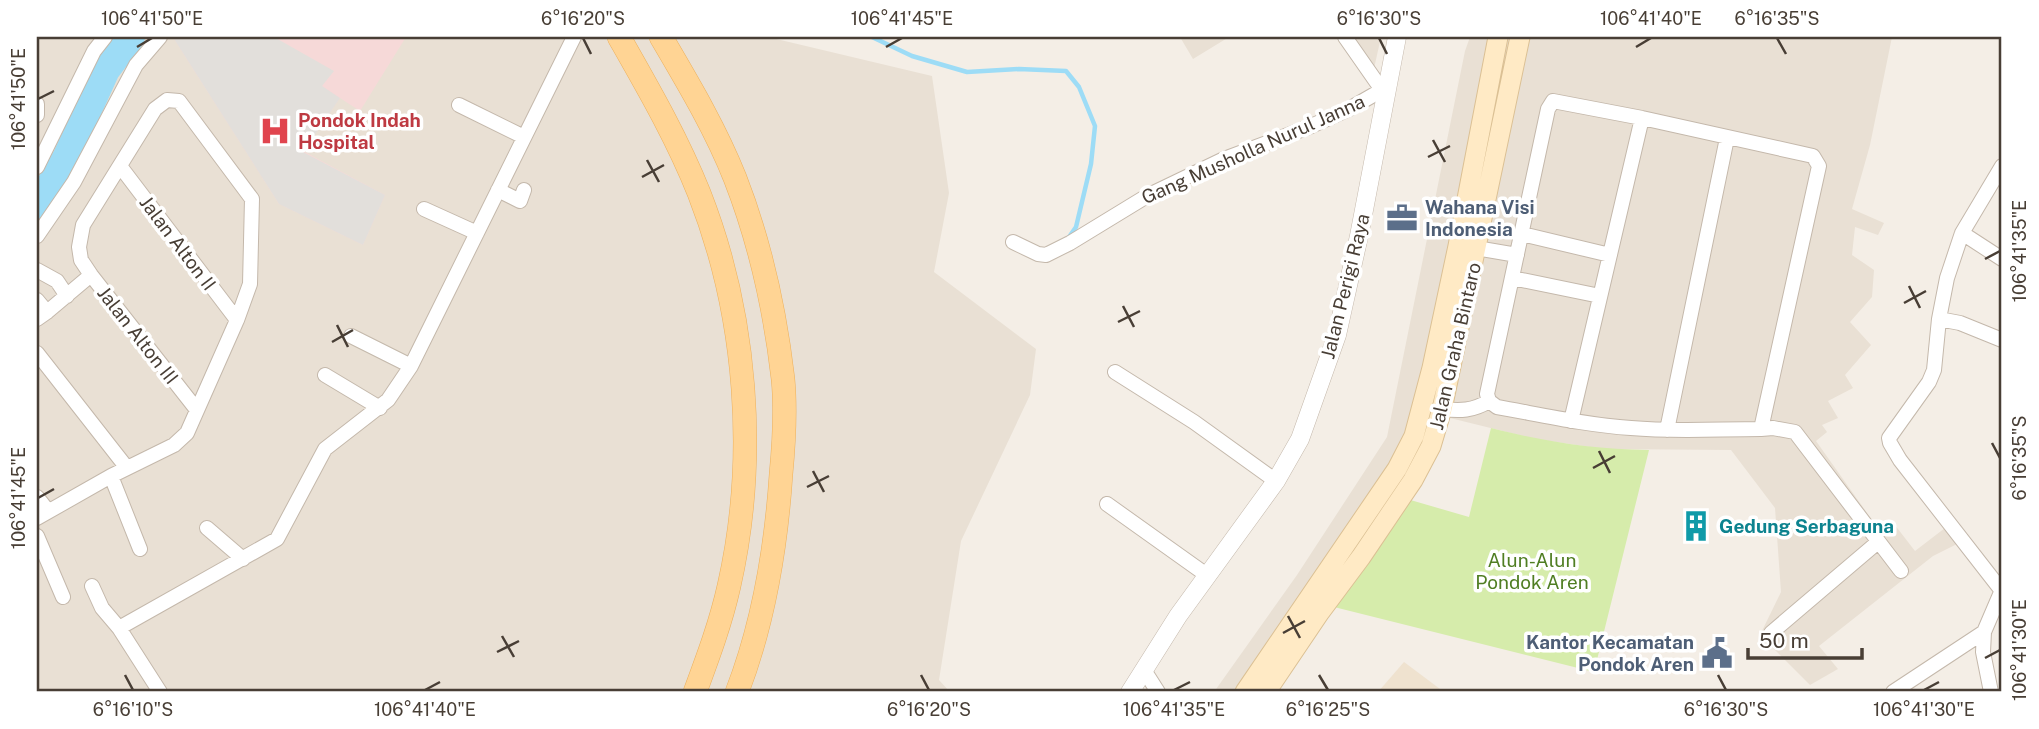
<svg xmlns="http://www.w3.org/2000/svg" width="2039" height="729" font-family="'Public Sans',sans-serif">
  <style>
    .residential { fill: #e9e0d4 }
    .education { fill: #efe2cf }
    .medical { fill: #f6d9d8 }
    .green { fill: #d6ecab }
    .parking { fill: #e2dfdb }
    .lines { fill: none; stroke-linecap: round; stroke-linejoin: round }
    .stream { stroke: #9ddcf6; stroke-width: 4.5 }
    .river { stroke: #9ddcf6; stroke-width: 28 }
    .minor-casing { stroke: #c4b8ab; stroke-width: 16 }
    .tertiary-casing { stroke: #c4b8ab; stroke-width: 19 }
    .secondary-casing { stroke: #dbc094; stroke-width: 21 }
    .primary-casing { stroke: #edb05b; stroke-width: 24 }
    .minor { stroke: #fff; stroke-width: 14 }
    .tertiary { stroke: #fff; stroke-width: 18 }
    .secondary { stroke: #ffeac5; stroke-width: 19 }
    .primary { stroke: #ffd494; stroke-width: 23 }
    .ticks { fill: none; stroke: #483e35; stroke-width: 2.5 }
    .labels { text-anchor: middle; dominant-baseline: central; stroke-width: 7; stroke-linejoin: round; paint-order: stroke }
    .health-label { font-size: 19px; font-weight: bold; fill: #be3a42; stroke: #fff; text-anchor: start }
    .street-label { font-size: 19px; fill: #483e35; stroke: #fff }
    .service-label { font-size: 19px; font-weight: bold; fill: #4e5e75; stroke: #fff; text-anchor: start }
    .culture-label { font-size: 19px; font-weight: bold; fill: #0d838f; stroke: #fff; text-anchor: start }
    .park-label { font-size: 19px; fill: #507e23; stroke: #fff }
    .neatline { fill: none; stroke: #483e35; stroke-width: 2.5 }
    .ticks-label { font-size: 18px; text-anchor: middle; fill: #483e35 }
  </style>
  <rect width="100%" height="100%" fill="#f4eee6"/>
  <path class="residential" d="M 37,37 L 768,37 L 932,76 L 949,193 L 934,272 L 1036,349 L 1030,395 L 961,541 L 939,680 L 950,692 L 37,692 Z
    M 1180,37 L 1229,37 L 1193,59 Z
    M 1349,37 L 1381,37 L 1373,73 Z
    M 1470,37 L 1892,37 L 1870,145 L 1852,209 L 1884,223 L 1878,235 L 1855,227 L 1852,255 L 1874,270 L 1872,297 L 1850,322 L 1871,345 L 1845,375 L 1853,388 L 1828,401 L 1838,418 L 1822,425 L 1827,432 L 1816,441 L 1877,527 L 1891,520 L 1915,551 L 1945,528 L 1957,544 L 1933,556 L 1819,646 L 1838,669 L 1810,685 L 1760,635 L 1781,592 L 1775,508 L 1731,450 L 1604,449 L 1535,439 L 1450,418 L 1441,448 L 1277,692 L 1214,692 L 1297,575 L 1387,437 L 1465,51 Z"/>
  <path class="education" d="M 1404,662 L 1444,692 L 1378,692 Z"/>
  <path class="medical" d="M 175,37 L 406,37 L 360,111 L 340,98 L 303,151 L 385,195 L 363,245 L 279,204 L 174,39 Z"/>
  <path class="green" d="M 1491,428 C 1546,442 1592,449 1649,450 L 1594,672 L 1334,607 L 1407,499 L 1469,517 Z"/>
  <path class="parking" d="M 175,37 L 274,37 L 334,71 L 322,86 L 340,98 L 303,152 L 385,195 L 363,245 L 279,204 L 174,39 Z"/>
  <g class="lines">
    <path class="stream" d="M 872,37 L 912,56 L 967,72 L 1019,69 L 1066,71 L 1079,87 L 1095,126 L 1091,164 L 1076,227 L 1069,237"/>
    <path class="river" d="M 37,207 L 67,156 L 106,70 L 131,37"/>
    <defs>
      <path id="minor" d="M 1345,37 L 1382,90 L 1386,90
        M 1553,101 L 1642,118 L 1813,156 L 1819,166 L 1761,429 C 1718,429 1674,432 1631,428 C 1586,425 1542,415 1497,407 L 1489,401 L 1487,394 L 1548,109 Z
        M 37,104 L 37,115
        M 459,105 L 524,137
        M 120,166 L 237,320
        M 37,167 L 94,51 L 105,37
        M 498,190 L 520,201 L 524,190
        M 424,209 L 477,233
        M 1962,233 L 2002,259
        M 1522,234 L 1610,255
        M 37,236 L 74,182 L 136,65 L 160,37
        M 1013,242 L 1038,254 L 1046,255 L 1070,243 L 1147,196 L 1224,159 L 1309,127 L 1349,109 L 1382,90
        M 1476,248 L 1517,255
        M 37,270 L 57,281 L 67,296
        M 1512,278 L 1600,296
        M 37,300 L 47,312
        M 37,319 L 47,312 L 91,275
        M 1939,319 L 1960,323 L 2002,340
        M 351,336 L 411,366
        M 37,353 L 127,468
        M 1115,372 L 1194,422 L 1276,481
        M 325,375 L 380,408
        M 1442,409 C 1460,411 1473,411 1489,401
        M 1571,421 L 1642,118
        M 1761,429 L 1773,428 L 1795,432 L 1901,571
        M 1667,430 L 1727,138
        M 111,476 L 140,549
        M 37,497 L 48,511
        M 1107,504 L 1208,576
        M 37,518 L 111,476 L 174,445 L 187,433 L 237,320 L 250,284 L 252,199 L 179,101 L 167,100 L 155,109 L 83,225 L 79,247 L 81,260 L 91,275 L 197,410
        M 207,528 L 243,559
        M 37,536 L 63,597
        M 92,586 L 102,608 L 119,628
        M 2002,591 L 1900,460 L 1890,443 L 1889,438 L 1929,382 L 1934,370 L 1939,319 L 1947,278 L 1962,233 L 2002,166
        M 1771,633 L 1878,542
        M 1144,670 L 1158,692
        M 160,692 L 119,628 L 277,539 L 325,449 L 388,400 L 411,366 L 574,37
        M 1893,692 L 1984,632
        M 1991,692 L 1983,652 L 1984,632 L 2002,590"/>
      <path id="tertiary" d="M 1130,692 L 1178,616 L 1276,481 L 1300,439 L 1337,335 L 1359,236 L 1397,37"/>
      <path id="secondary" d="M 1245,692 L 1397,469 L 1414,436 L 1432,368 L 1458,246 L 1498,37
        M 1266,692 L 1320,612 L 1361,557 L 1413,480 L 1431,446 L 1442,409 L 1520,37"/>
      <path id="primary" d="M 619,37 C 648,88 677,138 699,193 C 747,315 758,458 729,586 C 721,622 708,657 695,692
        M 661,37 C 688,83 715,128 735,178 C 760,242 775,310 783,379 C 786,410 784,443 781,474 C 776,549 764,622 737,692"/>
    </defs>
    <use href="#minor" class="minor-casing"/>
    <use href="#tertiary" class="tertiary-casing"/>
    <use href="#secondary" class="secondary-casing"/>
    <use href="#primary" class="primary-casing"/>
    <use href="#minor" class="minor"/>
    <use href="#tertiary" class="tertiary"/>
    <use href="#secondary" class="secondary"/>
    <use href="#primary" class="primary"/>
  </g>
  <path class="ticks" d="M 583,38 L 591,54M 1379,38 L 1387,54M 1777,38 L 1786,54M 137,47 L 152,38M 886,47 L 902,38M 1636,47 L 1651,38M 38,99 L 54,91M 1433,140 L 1445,162M 1428,157 L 1450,146M 647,160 L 659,182M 642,177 L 664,165M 1985,259 L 2000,251M 1909,286 L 1920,308M 1904,303 L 1926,291M 1123,306 L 1134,327M 1118,322 L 1140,311M 337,325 L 348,347M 332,342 L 353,330M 1992,443 L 2000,458M 1599,451 L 1610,473M 1593,468 L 1615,456M 813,471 L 824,492M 807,487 L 829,476M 38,498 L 54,489M 1288,616 L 1300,638M 1283,633 L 1305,621M 502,636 L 514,657M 497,652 L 519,641M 1985,658 L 2000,650M 125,675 L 133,690M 921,675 L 929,690M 1319,675 L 1328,690M 1718,675 L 1726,690M 425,690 L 440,682M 1174,690 L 1190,682M 1924,690 L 1939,682"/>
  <defs>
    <symbol id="hospital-bare" viewBox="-9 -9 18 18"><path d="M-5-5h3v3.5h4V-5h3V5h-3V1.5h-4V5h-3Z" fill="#e0444e" stroke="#fff" stroke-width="2.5" paint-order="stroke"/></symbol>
    <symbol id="office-bare" viewBox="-9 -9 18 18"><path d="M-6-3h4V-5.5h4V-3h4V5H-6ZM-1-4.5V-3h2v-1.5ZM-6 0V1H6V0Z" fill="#5c6f8a" stroke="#fff" stroke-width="2.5" paint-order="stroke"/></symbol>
    <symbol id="building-bare" viewBox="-9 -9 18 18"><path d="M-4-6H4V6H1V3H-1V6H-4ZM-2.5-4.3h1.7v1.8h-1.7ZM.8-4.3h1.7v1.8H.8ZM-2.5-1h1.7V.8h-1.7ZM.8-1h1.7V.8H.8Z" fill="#0f9aa8" stroke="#fff" stroke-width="2.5" paint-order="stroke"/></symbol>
    <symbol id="civic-bare" viewBox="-9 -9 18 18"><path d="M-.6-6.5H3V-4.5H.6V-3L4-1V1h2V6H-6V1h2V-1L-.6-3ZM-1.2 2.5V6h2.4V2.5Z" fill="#5c6f8a" stroke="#fff" stroke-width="2.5" paint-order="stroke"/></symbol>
  </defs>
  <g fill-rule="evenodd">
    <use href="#hospital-bare" x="253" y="109" width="44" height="44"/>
    <use href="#office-bare" x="1380" y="196" width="44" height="44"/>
    <use href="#building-bare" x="1674" y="504" width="44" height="44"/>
    <use href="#civic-bare" x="1695" y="631" width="44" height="44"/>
  </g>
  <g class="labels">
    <g class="health-label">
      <text x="298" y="120">Pondok Indah<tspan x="298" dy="22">Hospital</tspan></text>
    </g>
    <g class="street-label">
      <text transform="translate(1253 149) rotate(-24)">Gang Musholla Nurul Janna</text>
      <text transform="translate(178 243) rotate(53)">Jalan Alton II</text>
      <text transform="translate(1345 286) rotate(-76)">Jalan Perigi Raya</text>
      <text transform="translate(138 335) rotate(52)">Jalan Alton III</text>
      <text transform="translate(1455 346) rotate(-77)">Jalan Graha Bintaro</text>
    </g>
    <g class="service-label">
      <text x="1425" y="207">Wahana Visi<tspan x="1425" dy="22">Indonesia</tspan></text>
      <text x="1694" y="642" text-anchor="end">Kantor Kecamatan<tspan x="1694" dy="22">Pondok Aren</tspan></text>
    </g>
    <g class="culture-label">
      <text x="1719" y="526">Gedung Serbaguna</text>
    </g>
    <g class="park-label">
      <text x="1532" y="560">Alun-Alun<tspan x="1532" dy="22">Pondok Aren</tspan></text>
    </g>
  </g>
  <rect width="2039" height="729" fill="none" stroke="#ffffff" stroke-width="77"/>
  <path d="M1748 648v10h114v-10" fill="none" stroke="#483e35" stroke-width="3.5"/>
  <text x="1759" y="648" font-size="21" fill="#483e35" stroke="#ffffff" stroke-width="5" paint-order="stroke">50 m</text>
  <rect x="38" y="38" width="1962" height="652" class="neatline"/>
  <g class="ticks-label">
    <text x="152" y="25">106°41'50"E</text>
    <text x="583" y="25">6°16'20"S</text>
    <text x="902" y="25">106°41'45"E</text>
    <text x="1379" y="25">6°16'30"S</text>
    <text x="1651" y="25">106°41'40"E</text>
    <text x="1777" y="25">6°16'35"S</text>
    <text transform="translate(19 99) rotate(-90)" y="6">106°41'50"E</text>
    <text transform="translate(2020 251) rotate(-90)" y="6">106°41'35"E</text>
    <text transform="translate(2020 458) rotate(-90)" y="6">6°16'35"S</text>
    <text transform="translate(19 498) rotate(-90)" y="6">106°41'45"E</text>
    <text transform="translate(2020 650) rotate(-90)" y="6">106°41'30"E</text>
    <text x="133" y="716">6°16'10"S</text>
    <text x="425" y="716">106°41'40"E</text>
    <text x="929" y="716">6°16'20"S</text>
    <text x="1174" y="716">106°41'35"E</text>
    <text x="1328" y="716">6°16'25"S</text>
    <text x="1726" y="716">6°16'30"S</text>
    <text x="1924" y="716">106°41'30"E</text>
  </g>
</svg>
